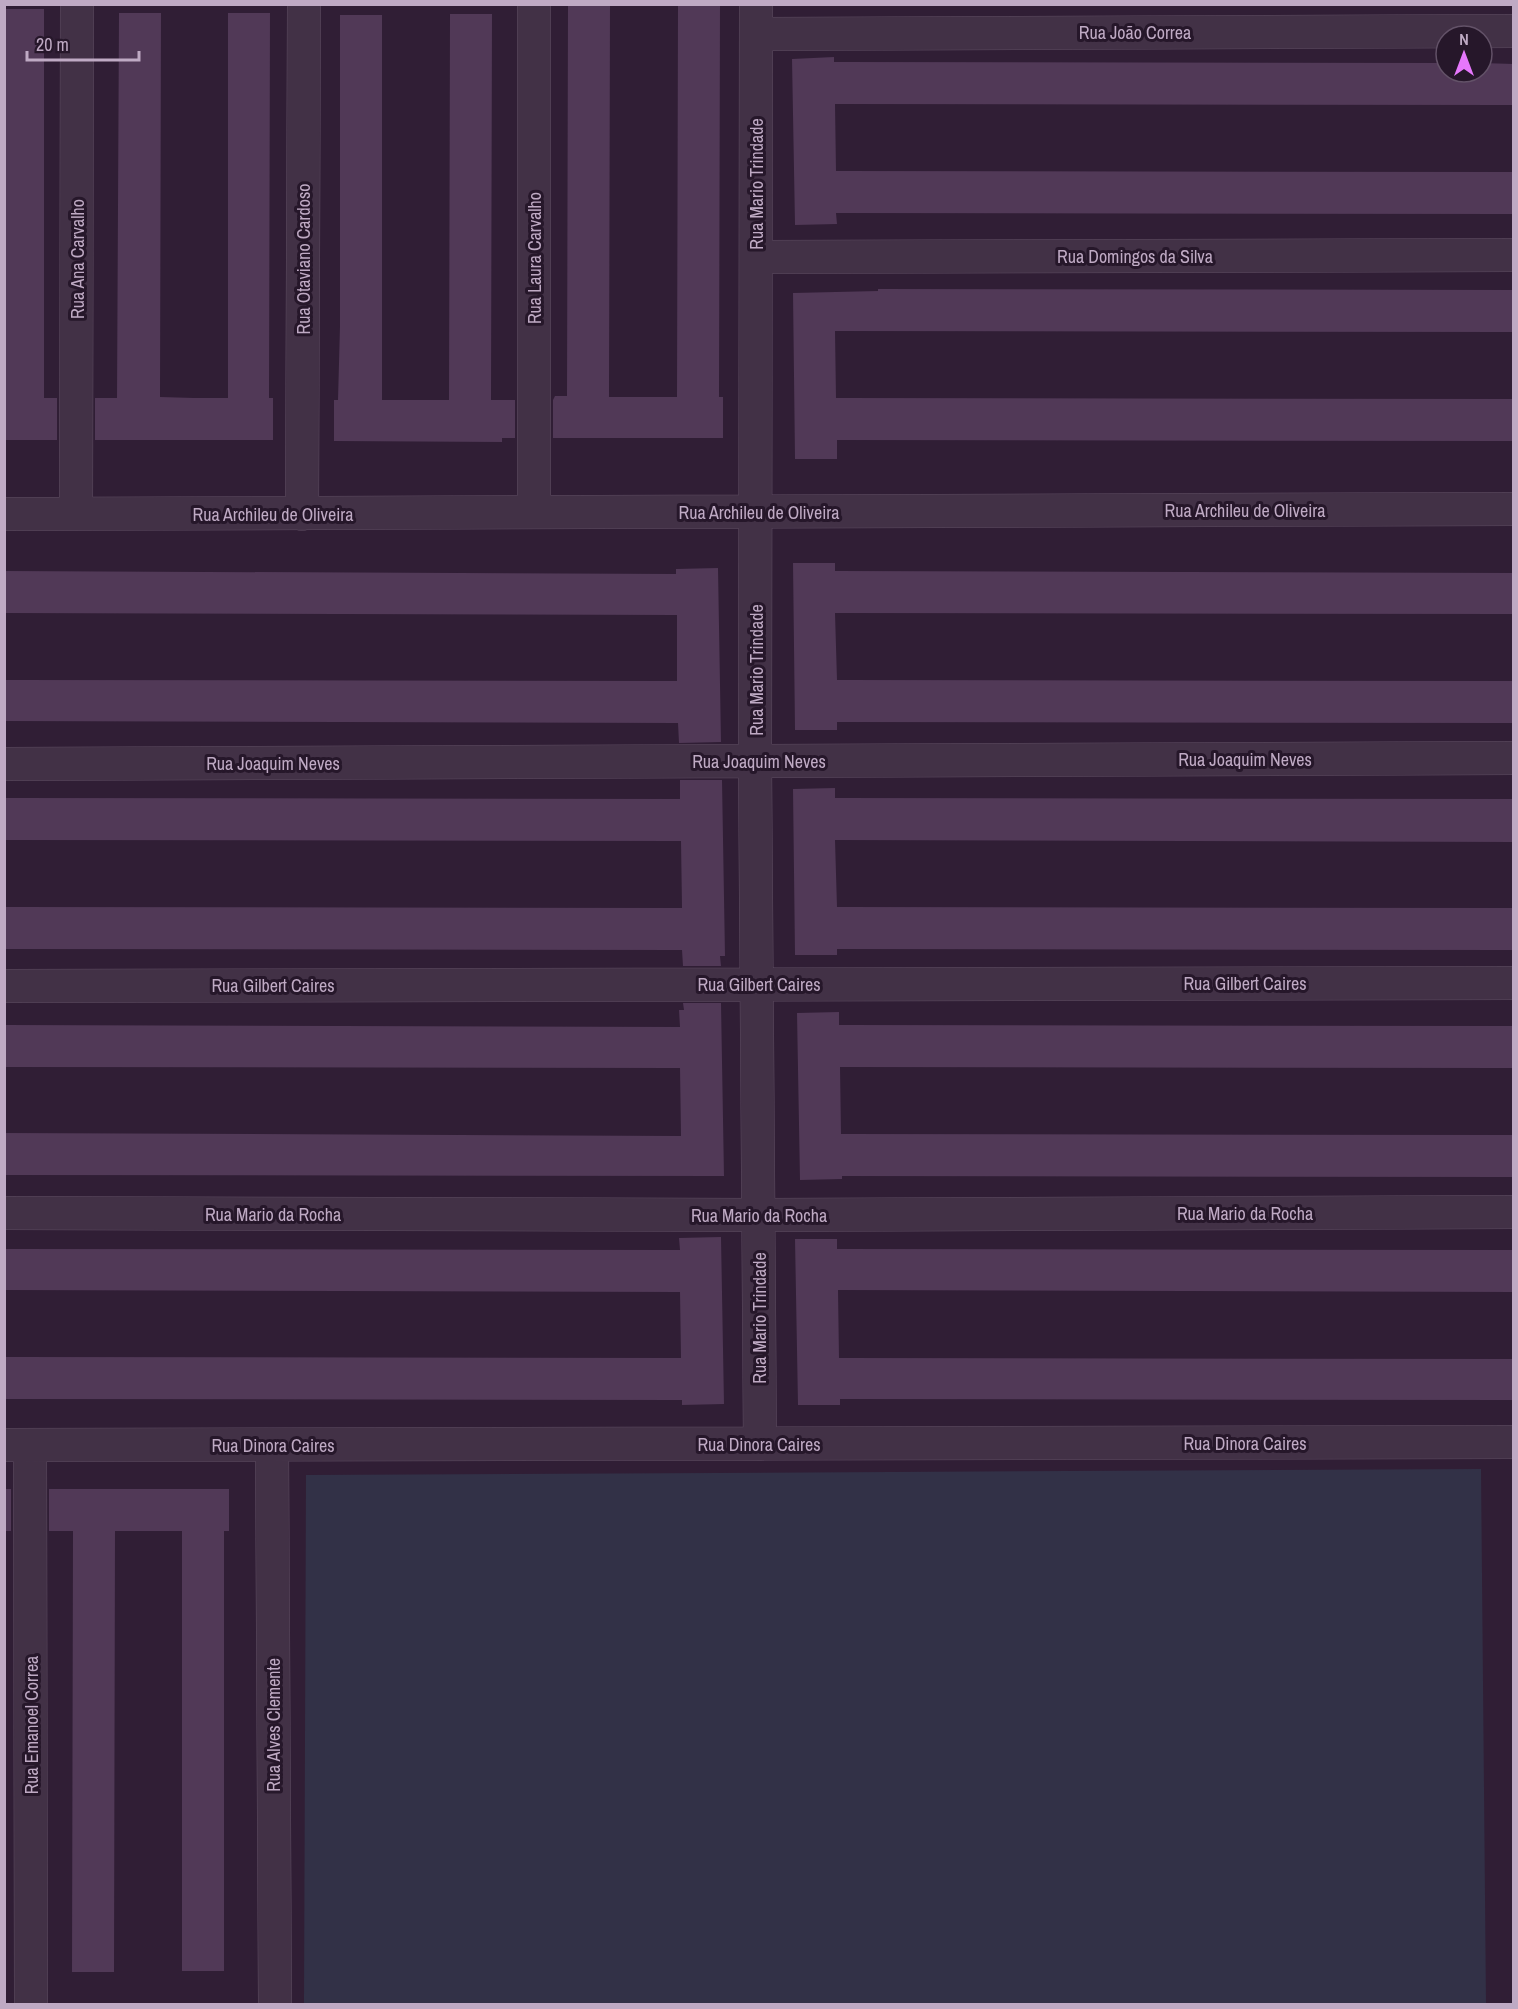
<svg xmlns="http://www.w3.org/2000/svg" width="1518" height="2009" font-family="'Archivo Narrow',sans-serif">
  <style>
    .green { fill: #323147 }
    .building { fill: #513957 }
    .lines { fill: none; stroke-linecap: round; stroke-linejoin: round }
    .minor-casing { stroke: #5d4c61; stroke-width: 34 }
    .minor { stroke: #423146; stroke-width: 33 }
    .labels { text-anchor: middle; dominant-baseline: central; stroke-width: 6; stroke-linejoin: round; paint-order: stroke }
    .street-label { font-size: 18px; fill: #bfaac4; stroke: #26172a }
  </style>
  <rect width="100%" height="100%" fill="#301e35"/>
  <path class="green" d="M 1481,1469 L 1486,2004 L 304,2004 L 306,1475 Z"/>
  <path class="building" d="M 568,6 L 610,6 L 609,397 L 677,397 L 678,6 L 720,6 L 719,397 L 723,397 L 723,438 L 553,438 L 553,400 L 555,396 L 567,396 Z
    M 4,9 L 44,9 L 44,398 L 57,398 L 57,440 L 4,440 Z
    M 119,13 L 161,13 L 160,397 L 194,398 L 228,398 L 228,13 L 270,13 L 269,398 L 273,398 L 273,440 L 95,440 L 95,398 L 117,398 Z
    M 450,14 L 492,14 L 491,400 L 515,400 L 515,438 L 502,438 L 502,442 L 334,441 L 334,400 L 338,400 L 340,326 L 340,15 L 382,15 L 382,400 L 449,400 Z
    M 834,57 L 834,62 L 1446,63 L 1446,72 L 1482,72 L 1482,63 L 1514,64 L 1514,105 L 835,104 L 836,171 L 1514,172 L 1514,214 L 836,213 L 837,224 L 795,225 L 792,59 Z
    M 878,289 L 1514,290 L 1514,332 L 835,331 L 836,398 L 1514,399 L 1514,441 L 837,440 L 837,459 L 795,459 L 793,293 L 878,291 Z
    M 793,563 L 835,563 L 835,571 L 1514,573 L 1514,614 L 835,613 L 837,680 L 1514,681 L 1514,723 L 837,722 L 837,730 L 795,730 Z
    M 718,568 L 721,742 L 679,743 L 678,723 L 4,721 L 4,680 L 677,681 L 677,615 L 4,613 L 4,571 L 676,574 L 676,569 Z
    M 680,780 L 722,780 L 725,956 L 720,956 L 721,966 L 683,966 L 682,950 L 4,949 L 4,907 L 682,908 L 681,841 L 4,840 L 4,798 L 680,799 Z
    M 835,788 L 835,798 L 1514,799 L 1514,842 L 835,840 L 837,907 L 1514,908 L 1514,950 L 837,949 L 837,955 L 795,955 L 793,789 Z
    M 683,1003 L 721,1003 L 724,1176 L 4,1175 L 4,1133 L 681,1136 L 680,1068 L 4,1067 L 4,1025 L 680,1027 L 679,1010 L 684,1010 Z
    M 839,1012 L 839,1025 L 1514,1026 L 1514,1068 L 840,1067 L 841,1134 L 1514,1135 L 1514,1177 L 842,1176 L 842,1179 L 800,1180 L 797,1013 Z
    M 721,1237 L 724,1404 L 682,1405 L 682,1400 L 4,1399 L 4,1357 L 681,1358 L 680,1292 L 4,1290 L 4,1249 L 680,1250 L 679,1238 Z
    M 795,1239 L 837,1239 L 837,1249 L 1514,1250 L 1514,1292 L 838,1290 L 839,1358 L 1514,1359 L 1514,1400 L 840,1399 L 840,1405 L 798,1405 Z
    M 4,1489 L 11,1489 L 11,1531 L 4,1531 Z
    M 49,1489 L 229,1489 L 229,1531 L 224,1531 L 224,1971 L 182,1971 L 182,1531 L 115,1531 L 114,1972 L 72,1972 L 73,1531 L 49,1531 Z"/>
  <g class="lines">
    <defs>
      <path id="minor" d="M 756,4 L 755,761 L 760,1444
        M 756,34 L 1514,31
        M 756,257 L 1514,255
        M 534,512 L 534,4
        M 4,514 L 1514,509
        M 76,514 L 77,4
        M 302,514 L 304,4
        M 4,764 L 1514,758
        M 4,986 L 1514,983
        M 4,1213 L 759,1215 L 1514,1212
        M 4,1445 L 1514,1442
        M 30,1445 L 31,2004
        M 272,1445 L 275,2004"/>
    </defs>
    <use href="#minor" class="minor-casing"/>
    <use href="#minor" class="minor"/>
  </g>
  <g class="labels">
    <g class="street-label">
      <text x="1135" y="32">Rua João Correa</text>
      <text transform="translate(756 184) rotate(-90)">Rua Mario Trindade</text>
      <text x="1135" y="256">Rua Domingos da Silva</text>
      <text transform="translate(534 258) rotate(-90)">Rua Laura Carvalho</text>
      <text transform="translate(77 259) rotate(-90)">Rua Ana Carvalho</text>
      <text transform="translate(303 259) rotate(-90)">Rua Otaviano Cardoso</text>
      <text x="1245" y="510">Rua Archileu de Oliveira</text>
      <text x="759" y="512">Rua Archileu de Oliveira</text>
      <text x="273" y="514">Rua Archileu de Oliveira</text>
      <text transform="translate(756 670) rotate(-90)">Rua Mario Trindade</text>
      <text x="1245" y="759">Rua Joaquim Neves</text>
      <text x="759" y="761">Rua Joaquim Neves</text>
      <text x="273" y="763">Rua Joaquim Neves</text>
      <text x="1245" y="983">Rua Gilbert Caires</text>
      <text x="759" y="984">Rua Gilbert Caires</text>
      <text x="273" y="985">Rua Gilbert Caires</text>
      <text x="1245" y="1213">Rua Mario da Rocha</text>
      <text x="273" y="1214">Rua Mario da Rocha</text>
      <text x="759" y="1215">Rua Mario da Rocha</text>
      <text transform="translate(759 1318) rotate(-90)">Rua Mario Trindade</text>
      <text x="1245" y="1443">Rua Dinora Caires</text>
      <text x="759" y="1444">Rua Dinora Caires</text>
      <text x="273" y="1445">Rua Dinora Caires</text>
      <text transform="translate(31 1725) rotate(-90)">Rua Emanoel Correa</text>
      <text transform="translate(273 1725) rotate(-90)">Rua Alves Clemente</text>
    </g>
  </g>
  <rect width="1518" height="2009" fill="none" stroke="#bfaac4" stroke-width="12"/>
  <g transform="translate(1464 54)"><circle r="28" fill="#26172a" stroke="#635268" stroke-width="1.5"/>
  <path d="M0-4.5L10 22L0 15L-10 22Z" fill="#e677fc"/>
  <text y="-9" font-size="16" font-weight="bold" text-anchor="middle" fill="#bfaac4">N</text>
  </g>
  <path d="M27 51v9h112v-9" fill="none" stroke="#bfaac4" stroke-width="3"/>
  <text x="36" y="51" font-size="18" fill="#bfaac4" stroke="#26172a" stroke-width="4.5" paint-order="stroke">20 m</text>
</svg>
